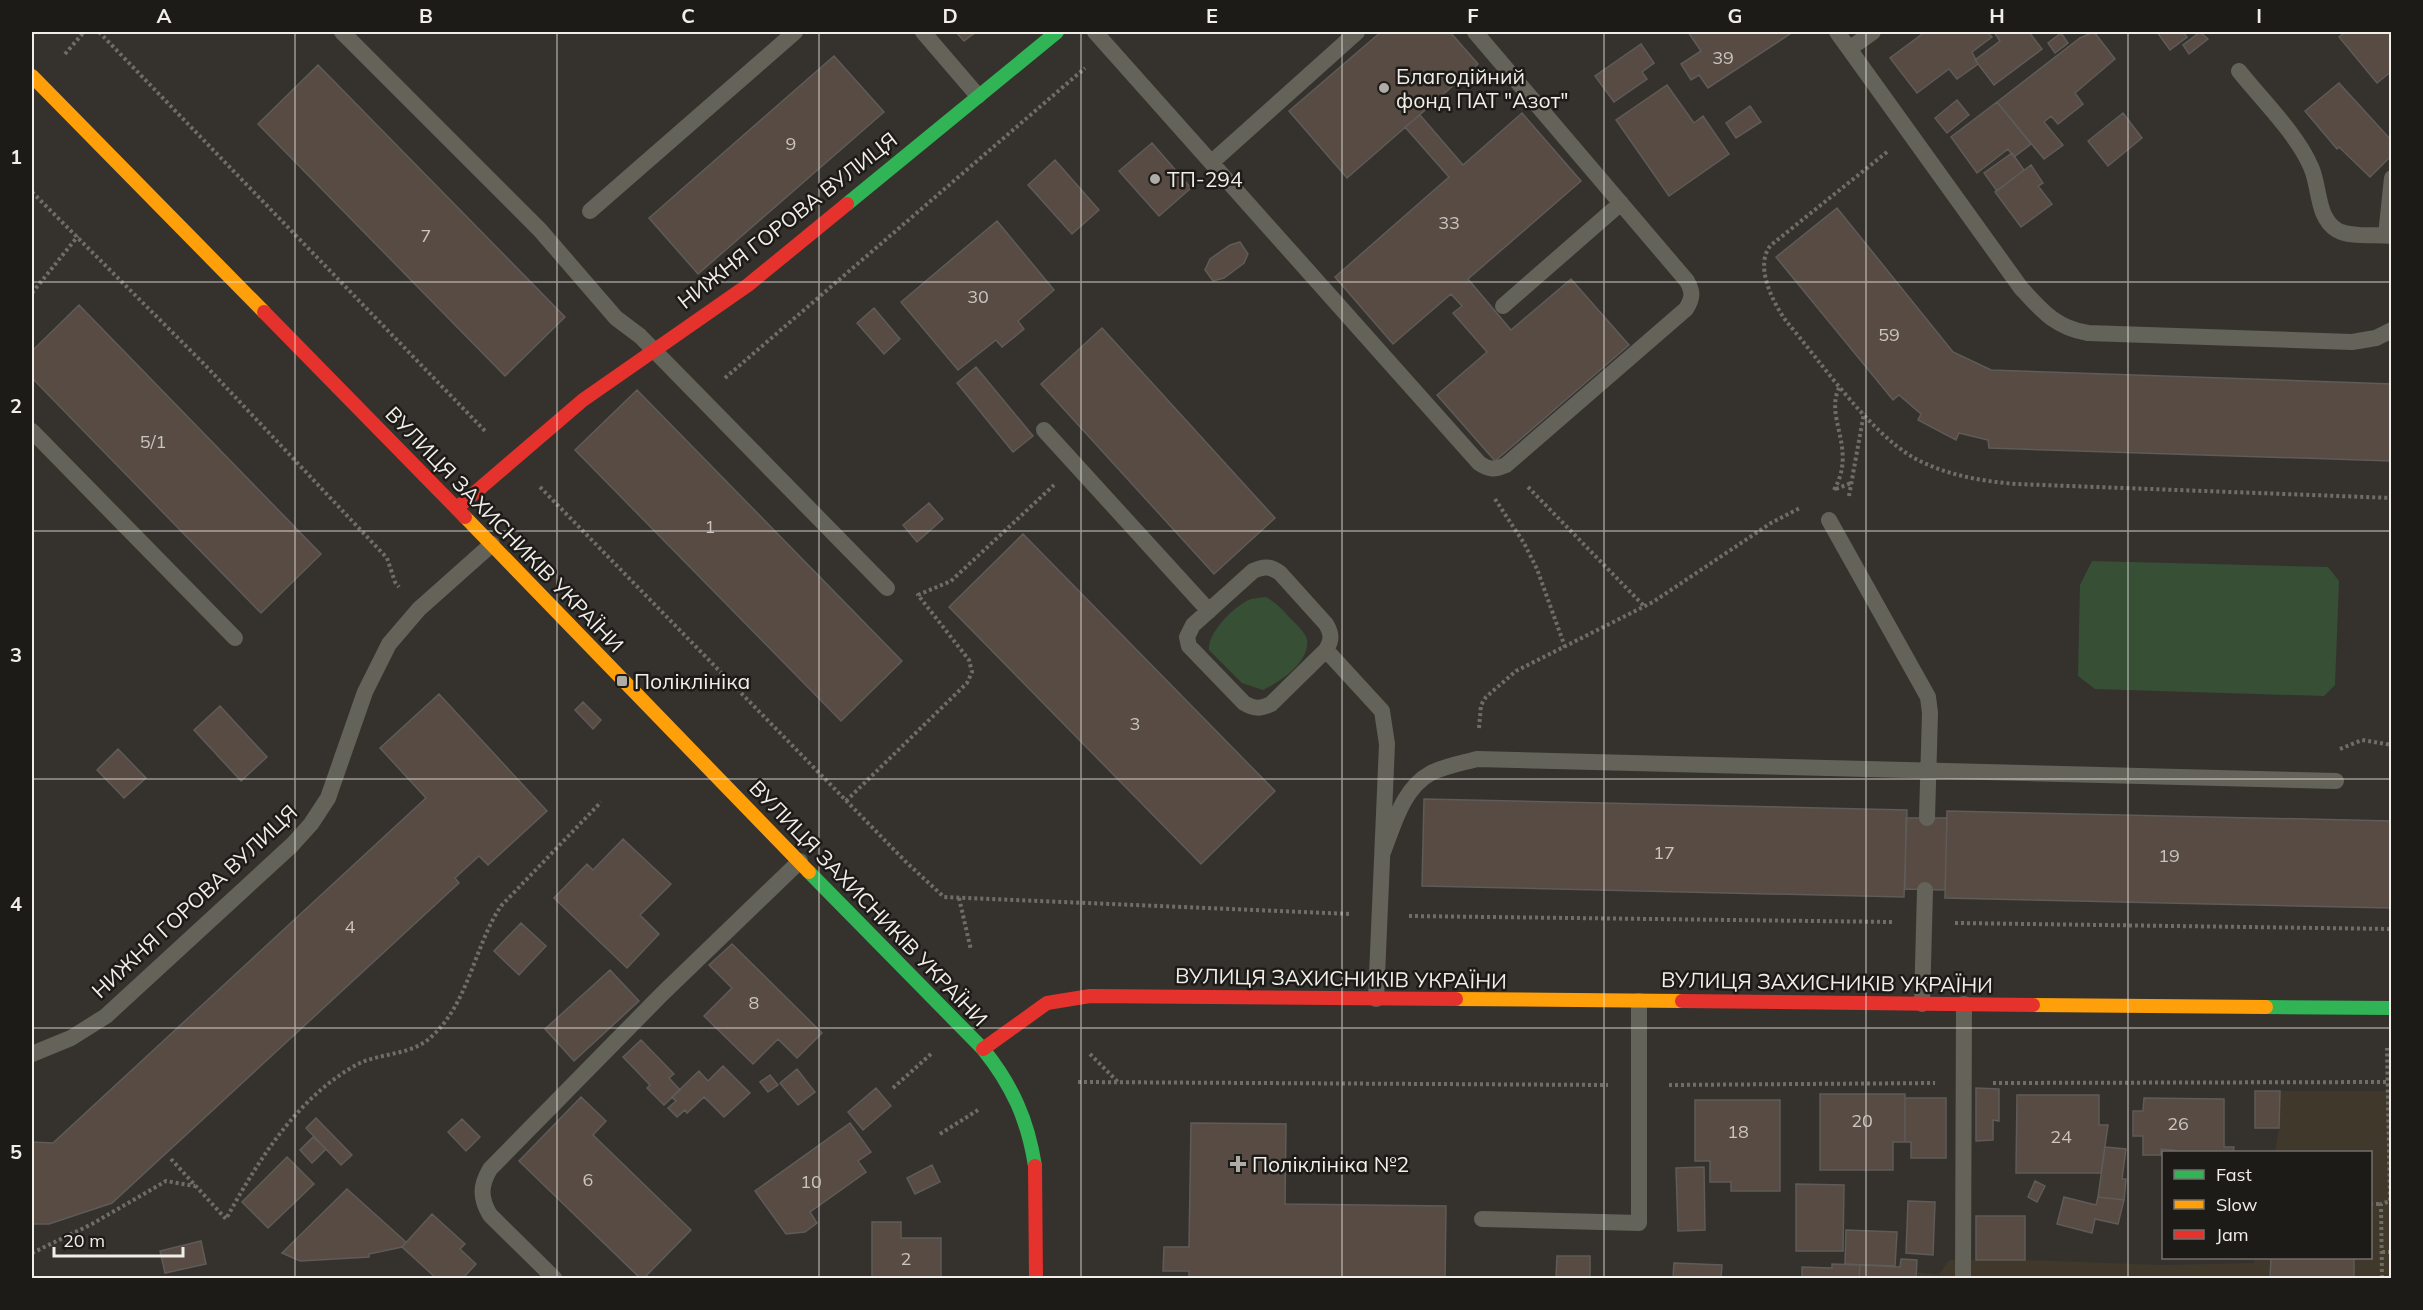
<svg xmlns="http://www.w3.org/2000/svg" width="2423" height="1310" font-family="Mulish,sans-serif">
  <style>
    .built { fill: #3f382b }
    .green { fill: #364f35 }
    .building { fill: #574b43; stroke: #5e5b58; stroke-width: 1.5 }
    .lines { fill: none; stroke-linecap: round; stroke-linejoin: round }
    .path { stroke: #6e6d66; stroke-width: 4; stroke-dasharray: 3 3; stroke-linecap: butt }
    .lane { stroke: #63635a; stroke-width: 16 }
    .fast { stroke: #30b455; stroke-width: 14 }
    .slow { stroke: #ff9f0a; stroke-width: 14 }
    .jam { stroke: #e5322d; stroke-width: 14 }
    .grid { fill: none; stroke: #f1eee9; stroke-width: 1.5; stroke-opacity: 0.55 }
    .poi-dot { fill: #afaca8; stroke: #1d1b18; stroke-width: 2 }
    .labels { text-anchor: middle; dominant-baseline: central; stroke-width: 5; stroke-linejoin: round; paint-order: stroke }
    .number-label { font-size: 18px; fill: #cac5c0 }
    .poi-label { font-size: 21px; fill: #f1eee9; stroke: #1d1b18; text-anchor: start }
    .street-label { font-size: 21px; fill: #f1eee9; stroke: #1d1b18 }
    .neatline { fill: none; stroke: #f1eee9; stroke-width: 2 }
    .grid-label { font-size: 20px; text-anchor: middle; font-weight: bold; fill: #f1eee9 }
  </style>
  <rect width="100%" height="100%" fill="#35322e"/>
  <path class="built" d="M 2280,1091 L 2391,1091 L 2391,1278 L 1802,1278 L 1802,1267 L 1832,1268 L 1832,1264 L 1900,1267 L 1901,1259 L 1917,1260 L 1916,1272 L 1939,1275 L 1949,1260 L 2025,1260 L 2163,1265 L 2254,1263 L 2255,1258 L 2370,1258 L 2370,1152 L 2275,1152 L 2279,1128 Z"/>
  <path class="green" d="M 2092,561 L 2328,567 L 2339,581 L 2335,685 L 2324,696 L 2095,689 L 2078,676 L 2080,585 Z
    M 1266,597 C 1276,603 1282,609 1290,618 C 1296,624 1306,633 1307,640 C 1310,662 1280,682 1263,690 L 1242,683 L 1209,650 C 1207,633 1235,605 1251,599 C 1255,598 1261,598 1266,597 Z"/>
  <path class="building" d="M 956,32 L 976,32 L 964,41 Z
    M 1381,32 L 1450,32 L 1478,64 L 1347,178 L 1289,111 Z
    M 1688,32 L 1793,32 L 1708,88 L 1699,75 L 1691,80 L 1681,64 L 1701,51 Z
    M 1925,32 L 1987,32 L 1992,37 L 1972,52 L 1978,64 L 1957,79 L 1949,69 L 1917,93 L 1890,58 Z
    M 1994,32 L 2029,32 L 2042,49 L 1994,85 L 1975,60 L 2000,41 Z
    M 2094,32 L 2115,59 L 2075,93 L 2083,104 L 2058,124 L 2051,116 L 2044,122 L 2063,145 L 2044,159 L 1997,102 L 2080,38 Z
    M 2157,32 L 2183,32 L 2187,37 L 2170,50 Z
    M 2200,32 L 2208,39 L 2189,54 L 2183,45 Z
    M 2346,32 L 2392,32 L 2392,71 L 2377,83 L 2339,37 Z
    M 2061,33 L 2068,43 L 2055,53 L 2048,43 Z
    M 1641,44 L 1654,63 L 1642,72 L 1647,79 L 1614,102 L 1595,76 Z
    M 834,56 L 884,112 L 698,274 L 649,218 Z
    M 318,65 L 565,317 L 505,376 L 258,124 Z
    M 2339,83 L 2392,141 L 2392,155 L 2370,177 L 2339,147 L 2337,149 L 2305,111 Z
    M 1667,85 L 1694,123 L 1703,116 L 1729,154 L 1669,196 L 1616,120 Z
    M 1957,100 L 1969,115 L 1947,133 L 1935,118 Z
    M 1997,102 L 2031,144 L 2014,157 L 2008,149 L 1977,173 L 1951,137 Z
    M 1750,106 L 1761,122 L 1736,138 L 1726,123 Z
    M 1522,113 L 1581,181 L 1468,279 L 1511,330 L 1571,279 L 1629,345 L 1495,461 L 1437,395 L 1487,352 L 1453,313 L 1462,306 L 1451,294 L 1393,344 L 1335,277 L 1449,177 L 1405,127 L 1420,115 L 1463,165 Z
    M 2123,113 L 2142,138 L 2108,166 L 2088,141 Z
    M 1152,143 L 1191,188 L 1159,216 L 1119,171 Z
    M 2012,153 L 2024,170 L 1997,191 L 1984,173 Z
    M 1055,160 L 1099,210 L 1072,234 L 1028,185 Z
    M 2031,165 L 2043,183 L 2038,186 L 2052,204 L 2021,227 L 1995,192 Z
    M 1837,208 L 1953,352 L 1991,370 L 2392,384 L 2392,461 L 1989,448 L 1988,440 L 1959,433 L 1956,440 L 1918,420 L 1921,414 L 1899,395 L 1893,400 L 1776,257 Z
    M 997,221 L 1054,290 L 1018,321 L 1024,329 L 1002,347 L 996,340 L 958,370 L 901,302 Z
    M 1240,242 L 1248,254 L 1244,263 L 1224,278 L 1213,281 L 1205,270 L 1210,259 L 1230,245 Z
    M 79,305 L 321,554 L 261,613 L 32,378 L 32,351 Z
    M 874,308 L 900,339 L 884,354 L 857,323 Z
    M 1102,328 L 1275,518 L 1214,574 L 1041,384 Z
    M 976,367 L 1033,436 L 1013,452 L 957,383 Z
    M 637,390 L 902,661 L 841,721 L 575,450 Z
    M 929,503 L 943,519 L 917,542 L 903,525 Z
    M 1023,534 L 1275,791 L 1201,864 L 949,607 Z
    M 439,694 L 547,811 L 488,865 L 479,856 L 455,878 L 459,883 L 112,1203 L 49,1224 L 32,1224 L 32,1142 L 53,1143 L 426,798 L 380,748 Z
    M 583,702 L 601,720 L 593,729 L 575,710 Z
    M 220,706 L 267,757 L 241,781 L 194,730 Z
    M 118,749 L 146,778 L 124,798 L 97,770 Z
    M 1424,799 L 1907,810 L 1904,897 L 1422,886 Z
    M 1947,811 L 2392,821 L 2392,908 L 1945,898 Z
    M 1906,818 L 1947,818 L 1945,890 L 1905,889 Z
    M 623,839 L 671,884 L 640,915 L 659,934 L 627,968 L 554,898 L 587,864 L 593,870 Z
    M 521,923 L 546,946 L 519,975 L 494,951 Z
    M 732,944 L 822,1033 L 797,1058 L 778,1039 L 753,1064 L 704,1016 L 732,988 L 709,965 Z
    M 610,970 L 639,1001 L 574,1061 L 545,1029 Z
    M 641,1040 L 674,1074 L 669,1078 L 680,1090 L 664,1105 L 647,1088 L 650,1085 L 623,1057 Z
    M 723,1066 L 750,1093 L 724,1117 L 704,1097 L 687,1113 L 685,1110 L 677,1117 L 668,1108 L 676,1101 L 672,1097 L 699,1071 L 708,1081 Z
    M 797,1069 L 815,1092 L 798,1105 L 780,1083 Z
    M 770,1075 L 778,1085 L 768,1092 L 760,1082 Z
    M 876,1088 L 891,1106 L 863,1130 L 848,1112 Z
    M 1976,1088 L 1999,1089 L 1999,1121 L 1993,1120 L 1993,1140 L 1976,1141 Z
    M 2255,1091 L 2280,1091 L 2279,1128 L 2255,1128 Z
    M 1820,1094 L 1905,1094 L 1905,1142 L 1893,1142 L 1893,1170 L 1820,1170 Z
    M 2017,1095 L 2099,1095 L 2099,1125 L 2108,1125 L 2101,1173 L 2016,1173 Z
    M 581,1097 L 606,1121 L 593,1135 L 691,1230 L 644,1278 L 640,1278 L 519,1161 Z
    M 1905,1098 L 1946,1098 L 1946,1158 L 1911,1158 L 1911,1142 L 1905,1142 Z
    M 2144,1098 L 2224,1099 L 2224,1147 L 2234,1147 L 2233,1152 L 2174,1152 L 2174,1150 L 2161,1149 L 2161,1155 L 2143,1155 L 2143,1136 L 2133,1136 L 2133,1111 L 2143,1111 Z
    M 1695,1100 L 1780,1100 L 1780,1191 L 1731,1191 L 1731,1182 L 1710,1182 L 1710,1161 L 1695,1161 Z
    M 316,1118 L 352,1155 L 341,1165 L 306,1128 Z
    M 462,1119 L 480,1137 L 466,1151 L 448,1132 Z
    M 850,1123 L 871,1152 L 858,1161 L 866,1172 L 810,1212 L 817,1223 L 805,1232 L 786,1234 L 755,1191 Z
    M 1191,1123 L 1286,1124 L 1285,1204 L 1446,1206 L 1445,1278 L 1189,1278 L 1189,1271 L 1163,1271 L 1164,1247 L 1189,1247 Z
    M 313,1137 L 326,1149 L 312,1163 L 300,1150 Z
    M 2105,1147 L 2126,1149 L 2122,1179 L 2126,1179 L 2124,1200 L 2098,1197 Z
    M 287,1157 L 314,1184 L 268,1228 L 242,1202 Z
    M 932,1165 L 940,1182 L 915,1194 L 907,1178 Z
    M 1704,1167 L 1705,1230 L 1678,1231 L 1676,1168 Z
    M 2035,1181 L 2045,1186 L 2037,1202 L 2028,1197 Z
    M 1796,1184 L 1844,1185 L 1843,1251 L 1796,1251 Z
    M 347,1189 L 406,1242 L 402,1247 L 369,1254 L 369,1257 L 300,1261 L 282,1253 Z
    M 2064,1197 L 2096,1205 L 2098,1197 L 2124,1200 L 2118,1224 L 2095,1219 L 2092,1233 L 2057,1224 Z
    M 1908,1201 L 1935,1202 L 1933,1255 L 1906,1253 Z
    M 432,1214 L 465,1244 L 460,1249 L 476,1264 L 463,1278 L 436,1278 L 402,1247 Z
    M 1976,1216 L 2025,1216 L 2025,1260 L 1976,1260 Z
    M 872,1222 L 901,1222 L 901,1238 L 941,1238 L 941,1278 L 872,1278 Z
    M 1846,1230 L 1897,1232 L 1895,1266 L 1845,1264 Z
    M 201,1241 L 206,1264 L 165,1273 L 160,1251 Z
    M 1557,1256 L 1590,1256 L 1590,1278 L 1556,1278 Z
    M 2271,1258 L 2354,1258 L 2354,1278 L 2270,1278 Z
    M 1901,1259 L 1917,1260 L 1916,1278 L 1924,1278 L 1859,1278 L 1860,1265 L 1900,1267 Z
    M 1674,1263 L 1722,1265 L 1721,1278 L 1673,1278 Z
    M 1832,1264 L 1860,1265 L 1859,1278 L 1802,1278 L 1802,1267 L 1832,1268 Z"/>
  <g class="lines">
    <path class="path" d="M 99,32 L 486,432
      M 65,54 L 84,32
      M 1887,152 L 1771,245 C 1754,265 1772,301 1786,321 C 1821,362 1868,431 1914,458 C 1946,475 1980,481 2016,484 L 2392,498
      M 32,192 L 205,365 L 387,558 L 395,582 L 399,587
      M 32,293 L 78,236
      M 725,378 L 1085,68
      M 540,487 L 907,863 L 944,897 L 1350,914
      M 1528,487 L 1644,606
      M 1836,489 L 1851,483
      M 1834,490 C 1858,448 1823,417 1840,386
      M 1849,496 L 1864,413
      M 1495,499 L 1524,543 L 1537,569 L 1565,647
      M 1479,728 L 1481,705 L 1486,697 L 1516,671 L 1653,602 L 1771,523 L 1800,508
      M 2340,749 L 2362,740 L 2392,745
      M 846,801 L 967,683 L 972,672 L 969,660 L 918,595 L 951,581 L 1054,485
      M 959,898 L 971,950
      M 1409,916 L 1893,922
      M 1955,923 L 2392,929
      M 1090,1054 L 1119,1083
      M 1078,1082 L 1608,1085
      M 1993,1083 L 2392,1082
      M 1669,1085 L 1935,1083
      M 893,1088 L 932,1053
      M 940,1134 L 978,1110
      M 171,1159 L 226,1219 C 258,1161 297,1097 358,1064 C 380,1053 411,1055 430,1038 C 469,1004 474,946 501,906 L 601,802
      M 2370,1204 L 2381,1204
      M 2382,1252 L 2392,1252
      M 32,1253 L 92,1224 L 166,1181 L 195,1186
      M 2382,1278 L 2381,1204 L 2390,1201 L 2387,1048"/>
    <path class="lane" d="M 342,32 L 540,230 L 616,318 L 640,336 L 887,588
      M 923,32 L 978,96
      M 1095,32 L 1479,463 C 1489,470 1495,470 1506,465 L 1686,309 C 1693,298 1693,292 1687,281 L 1475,32
      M 1837,32 L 2021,288 C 2042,311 2056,328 2088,333 L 2352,342 L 2376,338 L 2392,330
      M 1849,49 L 1873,32
      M 2239,71 C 2262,100 2297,134 2311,167 C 2320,186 2316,217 2337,230 C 2350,238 2376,234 2392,236
      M 1212,162 L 1357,32
      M 590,211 L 795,32
      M 2386,235 L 2392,178
      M 1503,306 L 1621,203
      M 1044,430 L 1209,611
      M 32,431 L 235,638
      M 1829,520 L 1928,697 L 1930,713 L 1927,818
      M 1326,650 L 1271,704 C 1260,709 1254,709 1244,703 L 1189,646 L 1187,637 L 1193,625 L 1253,571 C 1264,566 1270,566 1280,573 L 1326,624 C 1332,634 1332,640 1326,650 L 1382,711 L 1387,744 L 1376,999
      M 1383,852 C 1394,824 1403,788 1431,773 C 1445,766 1462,763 1477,759 L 2336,781
      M 1922,1004 L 1925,890
      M 32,1054 L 71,1038 L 106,1016 L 292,845 L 311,824 L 328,798 L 365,692 L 389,644 L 419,609 L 492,544
      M 1482,1219 L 1639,1223 L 1639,1001
      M 554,1278 L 490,1215 C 480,1198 480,1186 490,1169 L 662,994 L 800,861
      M 1963,1278 L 1964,1004"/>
    <path class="fast" d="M 847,204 L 1057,32
      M 809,872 L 983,1049 C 1012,1085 1028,1120 1035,1166
      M 2266,1007 L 2392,1008"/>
    <path class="slow" d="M 32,76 L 264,312
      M 465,517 L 809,872
      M 1456,999 L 1682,1001
      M 2033,1005 L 2266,1007"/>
    <path class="jam" d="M 264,312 L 465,517
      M 457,508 L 583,400 L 748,285 L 847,204
      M 1682,1001 L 2033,1005
      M 983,1049 L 1047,1003 L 1090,996 L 1456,999
      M 1035,1166 L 1036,1278"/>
  </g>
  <path class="grid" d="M 295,32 L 295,1278M 557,32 L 557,1278M 819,32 L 819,1278M 1081,32 L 1081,1278M 1342,32 L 1342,1278M 1604,32 L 1604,1278M 1866,32 L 1866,1278M 2128,32 L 2128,1278M 32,282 L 2392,282M 32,531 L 2392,531M 32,779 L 2392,779M 32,1028 L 2392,1028"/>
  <g class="poi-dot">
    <circle cx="1384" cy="88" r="6"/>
    <circle cx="1155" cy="179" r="6"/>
    <rect x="616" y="675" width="12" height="12" rx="3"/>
    <path d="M1235 1155h6v6h6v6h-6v6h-6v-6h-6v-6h6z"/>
  </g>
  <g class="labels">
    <g class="number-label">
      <text x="1723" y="57">39</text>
      <text x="791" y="143">9</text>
      <text x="1449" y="222">33</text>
      <text x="426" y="235">7</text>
      <text x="978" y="296">30</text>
      <text x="1889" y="334">59</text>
      <text x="153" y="441">5/1</text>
      <text x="710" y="526">1</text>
      <text x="1135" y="723">3</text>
      <text x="1664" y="852">17</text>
      <text x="2169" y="855">19</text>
      <text x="350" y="926">4</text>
      <text x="754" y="1002">8</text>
      <text x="1862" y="1120">20</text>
      <text x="2178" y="1123">26</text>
      <text x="1738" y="1131">18</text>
      <text x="2061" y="1136">24</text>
      <text x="588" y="1179">6</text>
      <text x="811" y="1181">10</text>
      <text x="906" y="1258">2</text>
    </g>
    <g class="poi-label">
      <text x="1396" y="76">Благодійний<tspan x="1396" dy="24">фонд ПАТ "Азот"</tspan></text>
      <text x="1167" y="179">ТП-294</text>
      <text x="634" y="681">Поліклініка</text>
      <text x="1252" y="1164">Поліклініка №2</text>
    </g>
    <g class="street-label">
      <text transform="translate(787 220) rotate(-38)">НИЖНЯ ГОРОВА ВУЛИЦЯ</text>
      <text transform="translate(505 529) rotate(46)">ВУЛИЦЯ ЗАХИСНИКІВ УКРАЇНИ</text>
      <text transform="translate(194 901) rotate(-43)">НИЖНЯ ГОРОВА ВУЛИЦЯ</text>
      <text transform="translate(869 903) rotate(46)">ВУЛИЦЯ ЗАХИСНИКІВ УКРАЇНИ</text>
      <text transform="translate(1341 978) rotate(1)">ВУЛИЦЯ ЗАХИСНИКІВ УКРАЇНИ</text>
      <text transform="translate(1827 982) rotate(1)">ВУЛИЦЯ ЗАХИСНИКІВ УКРАЇНИ</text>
    </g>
  </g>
  <rect width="2423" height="1310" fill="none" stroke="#1d1b18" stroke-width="66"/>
  <rect x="2162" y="1151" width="210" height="108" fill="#1d1b18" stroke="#726f6c" stroke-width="1.5"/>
  <rect x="2174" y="1170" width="30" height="9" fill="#30b455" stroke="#726f6c" stroke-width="1.5"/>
  <text x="2216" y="1181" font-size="18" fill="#f1eee9">Fast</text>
  <rect x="2174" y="1200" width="30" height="9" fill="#ff9f0a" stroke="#726f6c" stroke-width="1.5"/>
  <text x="2216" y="1211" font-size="18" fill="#f1eee9">Slow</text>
  <rect x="2174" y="1230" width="30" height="9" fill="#e5322d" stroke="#726f6c" stroke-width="1.5"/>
  <text x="2216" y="1241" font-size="18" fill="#f1eee9">Jam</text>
  <path d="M54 1247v9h129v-9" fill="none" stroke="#f1eee9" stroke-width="3"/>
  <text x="63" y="1247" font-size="18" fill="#f1eee9" stroke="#1d1b18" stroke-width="4.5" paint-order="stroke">20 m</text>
  <rect x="33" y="33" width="2357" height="1244" class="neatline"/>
  <g class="grid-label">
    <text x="164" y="23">A</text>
    <text x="426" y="23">B</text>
    <text x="688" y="23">C</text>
    <text x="950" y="23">D</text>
    <text x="1212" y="23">E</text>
    <text x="1473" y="23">F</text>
    <text x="1735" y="23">G</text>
    <text x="1997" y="23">H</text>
    <text x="2259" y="23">I</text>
    <text x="16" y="164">1</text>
    <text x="16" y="413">2</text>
    <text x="16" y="662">3</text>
    <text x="16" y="911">4</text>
    <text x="16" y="1159">5</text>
  </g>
</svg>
